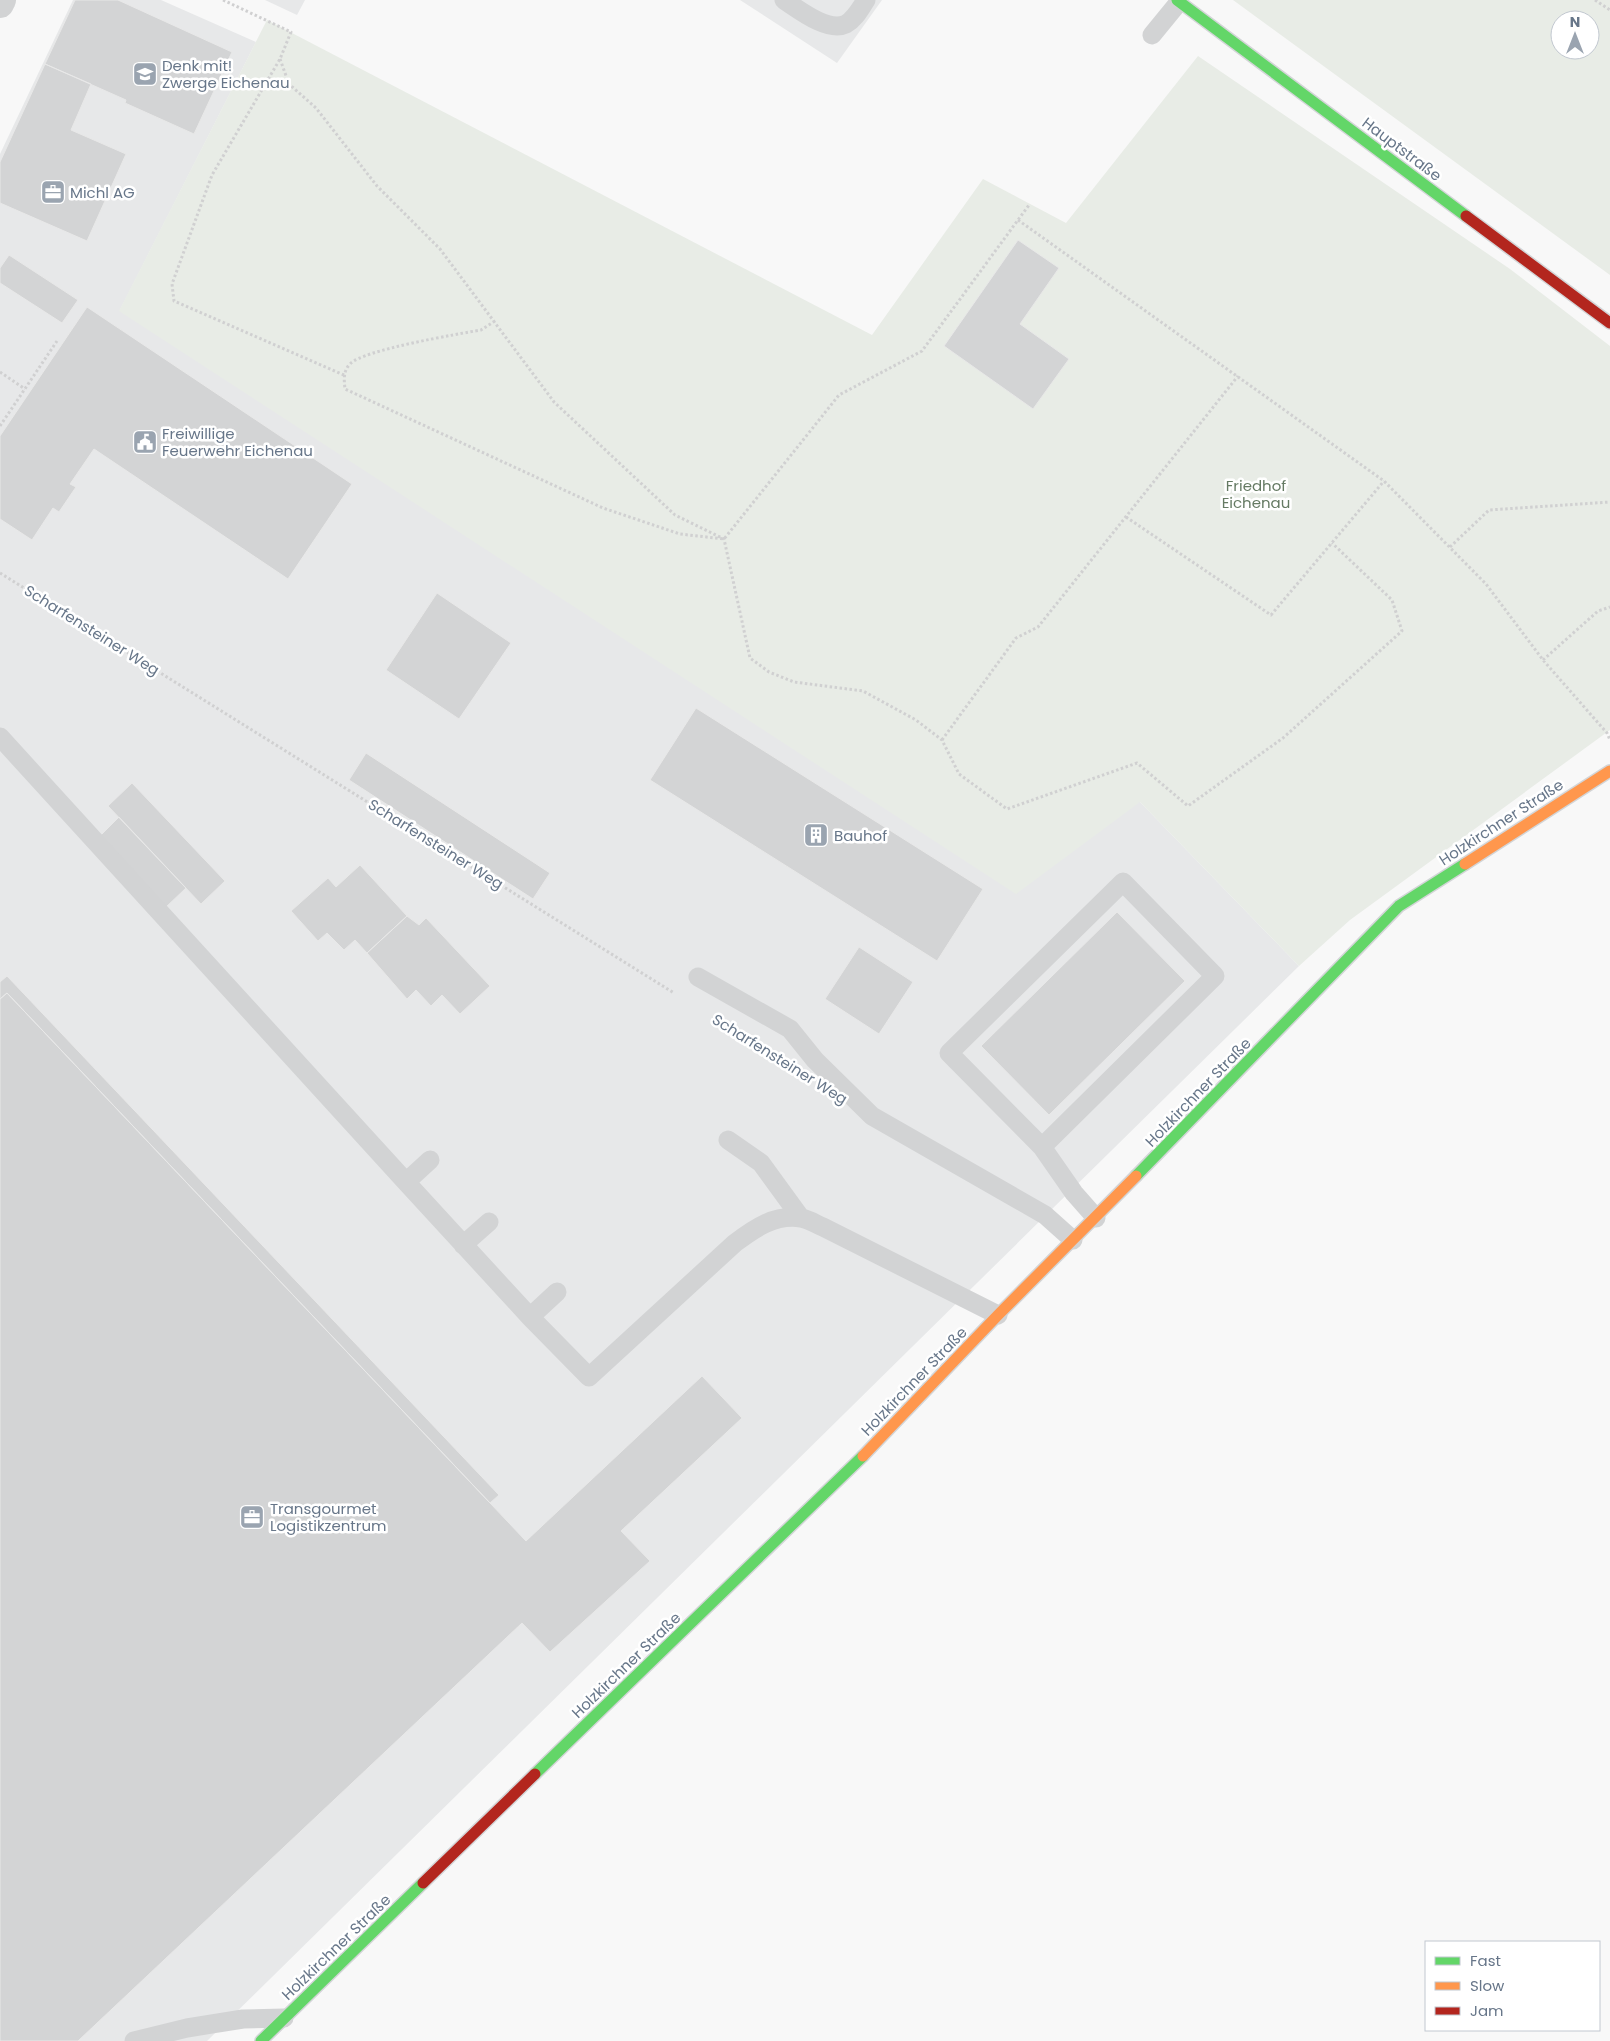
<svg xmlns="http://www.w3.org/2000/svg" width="1610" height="2041" font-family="Poppins,sans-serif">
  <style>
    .built { fill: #e7e8e9 }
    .green { fill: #e8ece6; fill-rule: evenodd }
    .building { fill: #d3d4d5; stroke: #e8e8e8 }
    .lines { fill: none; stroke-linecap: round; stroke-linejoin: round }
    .fast-casing { stroke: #d3d5d7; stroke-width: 14 }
    .slow-casing { stroke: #d3d5d7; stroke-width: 14 }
    .jam-casing { stroke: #d3d5d7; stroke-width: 14 }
    .path { stroke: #d0d0d1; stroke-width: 3; stroke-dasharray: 2.5 2.5; stroke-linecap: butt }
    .lane { stroke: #d2d3d4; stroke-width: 19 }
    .street { stroke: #d2d3d4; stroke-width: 28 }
    .fast { stroke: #63d668; stroke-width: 11 }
    .slow { stroke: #ff974d; stroke-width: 11 }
    .jam { stroke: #b3261e; stroke-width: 11 }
    .labels { text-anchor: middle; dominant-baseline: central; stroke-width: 5; stroke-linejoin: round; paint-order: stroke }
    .poi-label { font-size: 15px; fill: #677689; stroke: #fff; text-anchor: start }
    .street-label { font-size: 15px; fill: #677689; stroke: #fff }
    .park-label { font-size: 15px; fill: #657a63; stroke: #fff }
  </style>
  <rect width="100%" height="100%" fill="#f8f8f8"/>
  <path class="built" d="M 73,0 L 161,0 L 256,42 L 120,310 L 1140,802 L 1299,966 L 207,2041 L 0,2041 L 0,154 Z
    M 265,0 L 305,0 L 297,15 Z
    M 740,0 L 882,0 L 837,63 Z"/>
  <path class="green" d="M 1233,0 L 1610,0 L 1610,275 ZM 1560,20 L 1590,20 L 1590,50 L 1560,50 Z
    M 267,20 L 872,335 L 983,179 L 1066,223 L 1198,56 L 1510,269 L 1610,346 L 1610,730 L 1350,920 L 1299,966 L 1140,802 L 1016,894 L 119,311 Z"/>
  <path class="building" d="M 75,0 L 118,0 L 232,52 L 194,134 L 125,103 L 126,100 L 45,64 Z
    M 45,64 L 91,84 L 71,130 L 126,154 L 87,241 L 0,203 L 0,162 Z
    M 1018,240 L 1059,268 L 1020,324 L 1069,359 L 1033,409 L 944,346 Z
    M 9,255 L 78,300 L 62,323 L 0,283 L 0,268 Z
    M 87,307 L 352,484 L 288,579 L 94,449 L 70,484 L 76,487 L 59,512 L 53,508 L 32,540 L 0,519 L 0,436 Z
    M 437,593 L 511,643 L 459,719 L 386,670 Z
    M 696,708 L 983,889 L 937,961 L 650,780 Z
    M 366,753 L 550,873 L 533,899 L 349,780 Z
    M 132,783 L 225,881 L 201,904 L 108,806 Z
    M 119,817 L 186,888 L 165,908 L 98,838 Z
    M 360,865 L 407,916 L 367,953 L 355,940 L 344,950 L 327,933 L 318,941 L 291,911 L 328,878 L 336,887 Z
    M 1117,912 L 1185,981 L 1049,1115 L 981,1046 Z
    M 407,916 L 419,925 L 426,918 L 490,986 L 460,1014 L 442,995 L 431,1006 L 416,990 L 407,999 L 367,953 Z
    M 859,947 L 913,982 L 879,1034 L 825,999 Z
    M 7,976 L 499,1495 L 490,1503 L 7,993 L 0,999 L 0,982 Z
    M 7,993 L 526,1541 L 702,1376 L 742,1418 L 621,1531 L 650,1561 L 550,1652 L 522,1623 L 78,2041 L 0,2041 L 0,999 Z"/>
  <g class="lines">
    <defs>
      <path id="fast" d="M 1177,0 L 1466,216
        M 1136,1176 L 1399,906 L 1465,864
        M 535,1774 L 863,1456
        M 261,2041 L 423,1883"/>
      <path id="slow" d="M 1465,864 L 1610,771
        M 863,1456 L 998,1315 L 1136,1176"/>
      <path id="jam" d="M 1466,216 L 1610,323
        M 423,1883 L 535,1774"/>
    </defs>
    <use href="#fast" class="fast-casing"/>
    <use href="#slow" class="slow-casing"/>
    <use href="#jam" class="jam-casing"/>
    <path class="path" d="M 223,0 L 291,32 L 280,59 L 212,175 L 172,284 L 174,301 L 344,375
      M 1595,0 L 1610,10
      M 280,59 L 289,84 L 316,108 L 377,186 L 440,249 L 554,402 L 675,515 L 724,539 L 750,658 L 769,672 L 794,682 L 863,691 L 916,720 L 942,740 L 959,774 L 1007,809 L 1137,763 L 1188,806 L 1283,738 L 1402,631 L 1392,600 L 1332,543
      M 1018,220 L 1384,481 L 1486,584 L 1543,660 L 1607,733 L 1610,740
      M 495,321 L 481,330 C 458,334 362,350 350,364 C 343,371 344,380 345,389 L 603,508 L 680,534 L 724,539 L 839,395 L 922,351 L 1029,205
      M 0,372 L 25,389
      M 0,426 L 57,341
      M 1126,517 L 1271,615 L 1384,481
      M 1450,547 L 1489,510 L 1610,502
      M 0,573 L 674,993
      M 1543,660 L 1598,611 L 1610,607
      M 942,740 L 1016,638 L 1038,627 L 1238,376"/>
    <path class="lane" d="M 784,0 C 798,9 828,33 846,24 C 855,19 860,9 866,0
      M 1152,35 L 1179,2
      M 0,737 L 406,1182 L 530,1317 L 589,1377 L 735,1243 C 755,1228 775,1214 801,1218 C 808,1219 816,1224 823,1227 L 998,1315
      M 698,977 L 790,1029 L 815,1060 L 872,1116 L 1045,1215 L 1073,1240
      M 728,1140 L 761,1163 L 801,1218
      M 1042,1147 L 1215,976 L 1123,882 L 949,1053 L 1042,1147 L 1074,1193 L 1096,1218
      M 406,1182 L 430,1160
      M 463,1245 L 489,1222
      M 530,1317 L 557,1292
      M 134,2041 L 187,2028 L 243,2019 L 284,2018"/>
    <path class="street" d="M 0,4 L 2,0"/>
    <use href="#fast" class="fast"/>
    <use href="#slow" class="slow"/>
    <use href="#jam" class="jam"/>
  </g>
  <defs>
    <symbol id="school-square" viewBox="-11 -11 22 22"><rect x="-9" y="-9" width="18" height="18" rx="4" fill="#9aa4b0" stroke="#fff"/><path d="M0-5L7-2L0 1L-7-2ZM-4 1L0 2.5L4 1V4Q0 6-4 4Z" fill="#fff"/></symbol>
    <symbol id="office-square" viewBox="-11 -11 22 22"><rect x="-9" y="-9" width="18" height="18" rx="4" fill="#9aa4b0" stroke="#fff"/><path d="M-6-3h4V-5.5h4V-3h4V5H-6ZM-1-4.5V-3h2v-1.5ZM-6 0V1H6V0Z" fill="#fff"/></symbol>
    <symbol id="civic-square" viewBox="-11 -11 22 22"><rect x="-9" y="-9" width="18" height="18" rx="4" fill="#9aa4b0" stroke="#fff"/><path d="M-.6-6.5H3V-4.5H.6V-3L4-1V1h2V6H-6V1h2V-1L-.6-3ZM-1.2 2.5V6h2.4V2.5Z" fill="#fff"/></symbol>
    <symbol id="building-square" viewBox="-11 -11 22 22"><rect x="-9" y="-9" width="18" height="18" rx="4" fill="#9aa4b0" stroke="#fff"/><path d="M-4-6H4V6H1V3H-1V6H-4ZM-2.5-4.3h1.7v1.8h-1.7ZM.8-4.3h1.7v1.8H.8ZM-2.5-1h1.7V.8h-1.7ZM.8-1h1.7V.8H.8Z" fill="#fff"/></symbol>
  </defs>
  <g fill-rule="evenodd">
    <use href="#school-square" x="131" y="60" width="28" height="28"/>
    <use href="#office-square" x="39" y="178" width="28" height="28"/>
    <use href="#civic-square" x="131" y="428" width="28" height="28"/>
    <use href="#building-square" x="802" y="821" width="28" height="28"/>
    <use href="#office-square" x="238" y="1503" width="28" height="28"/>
  </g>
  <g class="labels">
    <g class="poi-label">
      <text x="162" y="65">Denk mit!<tspan x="162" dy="17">Zwerge Eichenau</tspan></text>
      <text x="70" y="192">Michl AG</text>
      <text x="162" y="433">Freiwillige<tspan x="162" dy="17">Feuerwehr Eichenau</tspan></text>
      <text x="834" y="835">Bauhof</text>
      <text x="270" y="1508">Transgourmet<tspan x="270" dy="17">Logistikzentrum</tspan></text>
    </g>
    <g class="street-label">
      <text transform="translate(1402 149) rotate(37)">Hauptstraße</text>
      <text transform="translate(92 630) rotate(32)">Scharfensteiner Weg</text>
      <text transform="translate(1501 822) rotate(-33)">Holzkirchner Straße</text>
      <text transform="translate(436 844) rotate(32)">Scharfensteiner Weg</text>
      <text transform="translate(780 1059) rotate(32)">Scharfensteiner Weg</text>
      <text transform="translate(1198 1092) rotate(-46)">Holzkirchner Straße</text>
      <text transform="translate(914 1381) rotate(-46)">Holzkirchner Straße</text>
      <text transform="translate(626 1665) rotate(-44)">Holzkirchner Straße</text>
      <text transform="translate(336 1947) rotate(-44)">Holzkirchner Straße</text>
    </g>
    <g class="park-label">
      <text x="1256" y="485">Friedhof<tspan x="1256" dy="17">Eichenau</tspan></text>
    </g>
  </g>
  <rect x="1425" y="1941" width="175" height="90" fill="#ffffff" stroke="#c2c8d0"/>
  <rect x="1435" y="1957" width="25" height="8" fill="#63d668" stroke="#c2c8d0"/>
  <text x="1470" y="1966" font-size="15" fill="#677689">Fast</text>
  <rect x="1435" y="1982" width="25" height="8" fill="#ff974d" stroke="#c2c8d0"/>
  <text x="1470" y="1991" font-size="15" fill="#677689">Slow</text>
  <rect x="1435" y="2007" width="25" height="8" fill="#b3261e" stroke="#c2c8d0"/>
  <text x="1470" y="2016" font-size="15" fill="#677689">Jam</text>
  <g transform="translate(1575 35)"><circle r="24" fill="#ffffff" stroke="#c2c8d0"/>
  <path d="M0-4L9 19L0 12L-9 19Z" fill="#9aa4b0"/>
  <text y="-8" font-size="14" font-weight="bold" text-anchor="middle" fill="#677689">N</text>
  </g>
</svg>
